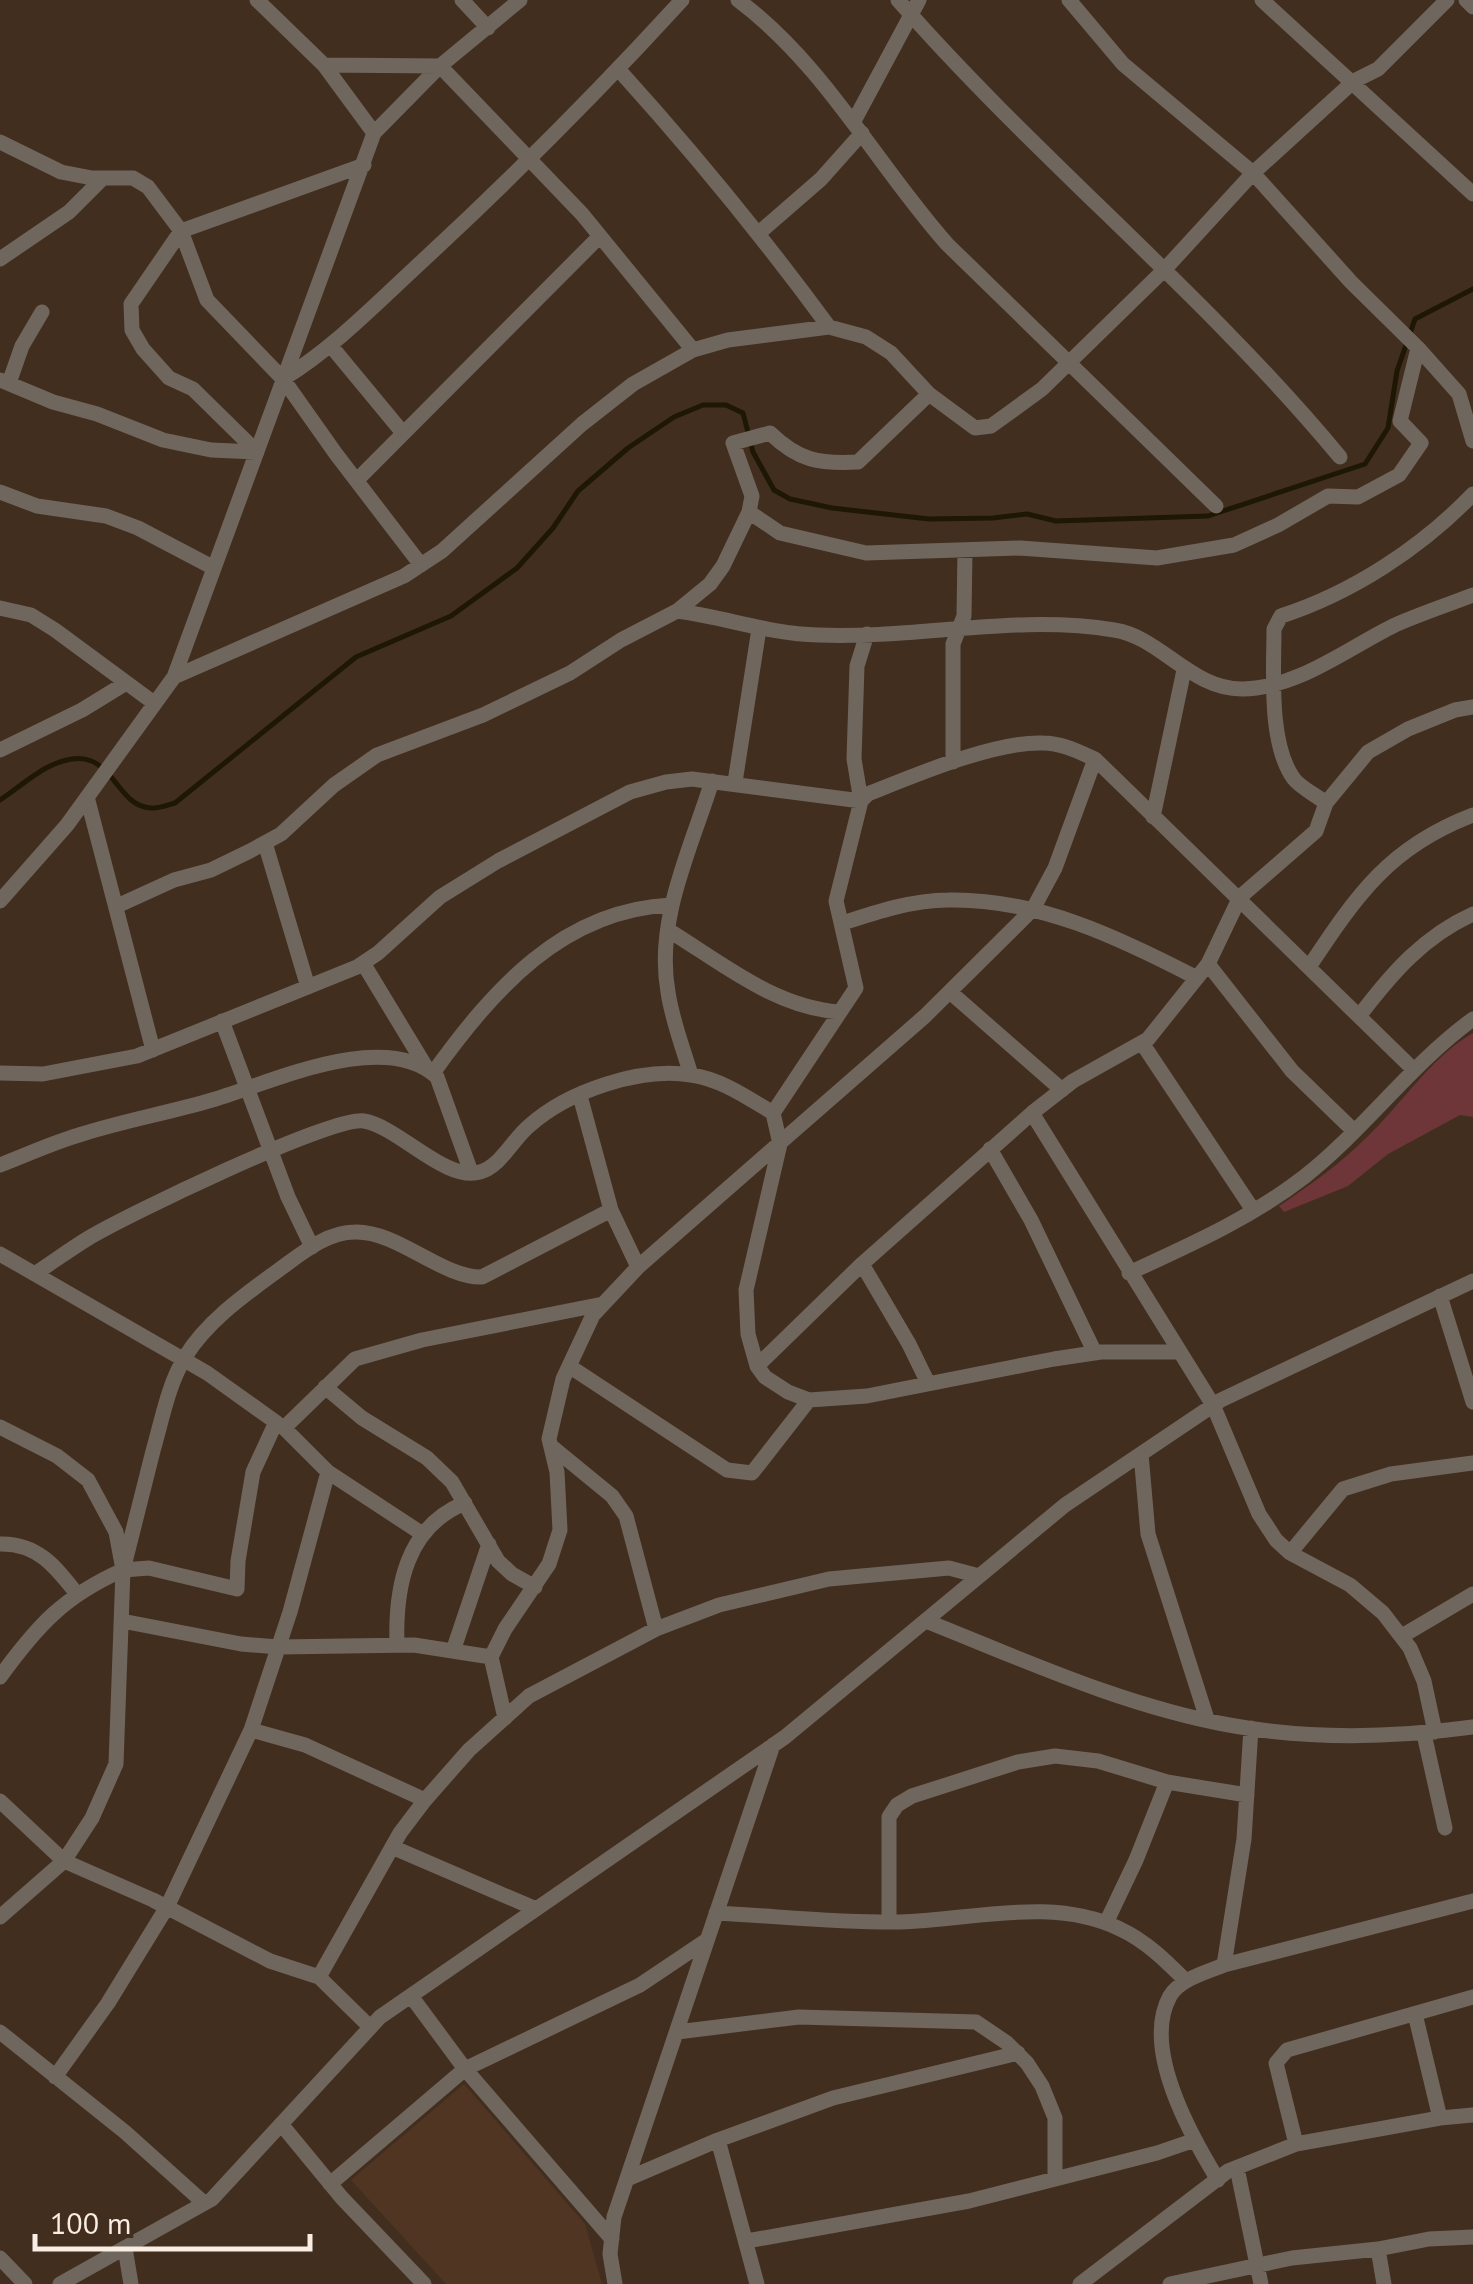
<svg xmlns="http://www.w3.org/2000/svg" width="1473" height="2284" font-family="'PT Sans',sans-serif">
  <style>
    .built { fill: #503622 }
    .green { fill: #6e3638 }
    .lines { fill: none; stroke-linecap: round; stroke-linejoin: round }
    .stream { stroke: #1d1704; stroke-width: 5 }
    .street { stroke: #6f675e; stroke-width: 15 }
  </style>
  <rect width="100%" height="100%" fill="#422e1f"/>
  <path class="built" d="M 464,2084 L 585,2224 L 602,2284 L 446,2284 L 351,2180 Z"/>
  <path class="green" d="M 1473,1033 L 1473,1117 L 1460,1115 L 1388,1154 L 1348,1186 L 1284,1212 L 1279,1206 C 1309,1186 1340,1164 1366,1138 C 1402,1104 1430,1058 1473,1033 Z"/>
  <g class="lines">
    <path class="stream" d="M 0,800 C 15,790 30,777 46,768 C 114,733 110,806 151,808 C 158,809 168,805 175,803 L 356,657 L 451,616 L 517,568 L 553,528 L 578,491 L 628,448 L 674,417 L 703,405 L 726,405 L 743,413 L 753,452 L 774,490 L 790,499 L 832,508 L 929,519 L 993,518 L 1027,514 L 1056,521 L 1208,516 L 1365,464 L 1388,428 L 1397,371 L 1415,319 L 1473,289"/>
    <path class="street" d="M 257,0 L 324,65 L 374,133
      M 462,0 L 488,28
      M 738,0 C 825,65 876,164 947,244 L 1216,506
      M 898,0 C 1038,160 1204,293 1340,457
      M 1069,0 L 1123,64 L 1253,173 L 1351,282 L 1418,348 L 1459,394 L 1473,441
      M 1262,0 L 1473,194
      M 1466,0 L 1473,7
      M 324,65 L 440,66 L 582,214 L 693,350
      M 619,70 C 694,153 763,237 829,327
      M 854,121 L 919,0
      M 0,142 L 61,172 L 92,178 L 133,178 L 148,187 L 181,231 L 207,300 L 283,379 L 336,454 L 421,565
      M 760,232 L 821,179 L 862,133
      M 0,259 L 69,212 L 103,178
      M 331,346 L 403,433
      M 283,379 C 333,348 374,306 417,266 C 509,181 598,92 682,0
      M 0,380 L 53,402 L 97,414 L 163,440 L 211,450 L 257,452
      M 9,383 L 22,346 L 42,312
      M 929,394 L 858,462 C 819,464 799,461 770,433 L 733,443 L 752,496 L 749,512 L 780,533 L 866,553 L 1020,548 L 1157,558 L 1234,545 L 1278,525 L 1328,496 L 1358,497 L 1399,475 L 1421,443 L 1400,421 L 1418,348
      M 257,452 L 193,389 L 169,378 L 143,349 L 132,330 L 131,304 L 181,231 L 364,165
      M 357,480 L 600,236
      M 0,492 L 37,506 L 106,516 L 138,528 L 214,568
      M 0,608 L 31,615 L 55,630 L 154,703
      M 677,611 C 725,617 769,634 818,635 C 917,639 1015,614 1114,630 C 1161,637 1191,690 1243,689 C 1298,688 1348,648 1395,625 C 1420,614 1447,605 1473,595
      M 867,634 L 857,666 L 854,759 L 861,801 L 836,901 L 856,988 L 773,1113 L 780,1144 L 746,1290 L 748,1334 L 757,1366 L 765,1377 L 788,1392 L 809,1400 L 867,1396 L 1054,1359 L 1101,1352 L 1179,1352
      M 174,677 L 404,576 L 442,551 L 582,424 L 633,384 L 693,350 L 728,340 L 829,327 L 866,337 L 891,353 L 929,394 L 975,428 L 991,426 L 1042,389 L 1165,269 L 1253,173 L 1354,81 L 1378,69 L 1447,0
      M 0,750 L 82,710 L 126,683
      M 953,762 L 953,644 L 964,616 L 965,551
      M 735,782 L 759,629
      M 87,797 L 153,1050
      M 1326,803 C 1316,795 1301,788 1294,779 C 1268,744 1274,671 1274,629 L 1281,616 C 1352,593 1421,548 1473,494
      M 1153,817 L 1184,670
      M 265,843 L 308,987
      M 0,901 L 67,825 L 174,677 L 374,133 L 440,66 L 520,0
      M 117,906 L 174,880 L 211,870 L 250,851 L 281,834 L 334,785 L 377,755 L 483,715 L 570,673 L 621,640 L 677,611 L 710,584 L 723,566 L 749,512
      M 843,923 C 876,912 913,900 948,900 C 1037,898 1120,938 1197,978
      M 668,930 C 722,963 774,1007 839,1012
      M 363,963 L 426,1067
      M 1208,964 L 1292,1071 L 1354,1131
      M 1309,967 C 1357,895 1389,847 1473,815
      M 950,992 L 1062,1090
      M 1360,1015 C 1392,973 1424,936 1473,914
      M 222,1021 L 288,1197 L 312,1247
      M 1142,1043 L 1253,1210
      M 0,1073 L 43,1074 L 137,1056 L 357,967 L 378,953 L 440,897 L 498,861 L 630,792 L 666,782 L 692,779 L 861,801 L 868,794 C 913,776 995,741 1043,743 C 1062,743 1079,752 1095,759 L 1414,1070
      M 433,1073 C 493,990 562,910 671,905
      M 691,1075 C 683,1048 672,1020 668,992 C 655,920 691,849 712,781
      M 580,1096 L 611,1210 L 638,1267
      M 990,1149 L 1031,1220 L 1095,1353
      M 0,1165 C 26,1155 52,1143 79,1135 C 122,1121 168,1113 212,1100 C 270,1083 384,1028 437,1077 L 471,1172
      M 0,1254 L 207,1373 L 284,1428 L 328,1472 L 421,1533
      M 862,1264 L 909,1344 L 928,1383
      M 36,1273 C 53,1262 69,1250 87,1239 C 123,1217 331,1116 364,1121 C 399,1127 445,1182 480,1172 C 501,1166 513,1139 529,1126 C 568,1091 640,1067 691,1075 C 721,1079 748,1098 773,1113
      M 1129,1273 C 1190,1245 1251,1218 1304,1177 C 1365,1129 1410,1065 1473,1019
      M 1440,1296 L 1473,1402
      M 569,1366 L 727,1470 L 752,1473 L 809,1400
      M 757,1366 L 862,1264 L 1032,1113
      M 325,1387 L 362,1418 L 427,1458 L 452,1482 L 498,1561 L 512,1574 L 535,1587
      M 0,1427 L 57,1456 L 88,1480 L 116,1532 L 123,1570 L 116,1764 L 92,1818 L 64,1861 L 0,1917
      M 284,1428 L 355,1359 L 422,1340 L 603,1304
      M 551,1446 L 612,1496 L 626,1516 L 656,1629
      M 1141,1454 L 1148,1534 L 1207,1719
      M 0,1544 C 37,1543 55,1566 77,1594
      M 1290,1553 L 1343,1489 L 1391,1474 L 1473,1463
      M 123,1570 L 149,1568 L 237,1589 L 238,1561 L 253,1472 L 276,1422
      M 122,1621 L 241,1644 L 278,1647 L 414,1645 L 491,1657
      M 926,1621 C 1024,1660 1124,1706 1229,1725 C 1310,1740 1392,1738 1473,1727
      M 1402,1636 L 1473,1594
      M 397,1645 C 395,1587 406,1527 465,1503
      M 453,1651 L 489,1544
      M 0,1677 C 37,1626 64,1596 123,1570 C 133,1530 143,1491 153,1451 C 162,1420 168,1385 185,1357 C 208,1320 246,1294 280,1269 C 302,1253 327,1232 355,1232 C 398,1231 442,1278 482,1277 L 611,1210
      M 505,1718 L 491,1657 L 505,1629 L 549,1564 L 560,1530 L 557,1472 L 549,1439 L 563,1379 L 593,1315 L 638,1267 L 925,1016 L 1033,909 L 1055,868 L 1095,759
      M 251,1730 L 305,1745 L 425,1800
      M 1435,1732 L 1424,1681 L 1410,1648 L 1383,1613 L 1350,1585 L 1290,1553 L 1276,1540 L 1259,1514 L 1213,1405 L 1032,1113 L 1073,1081 L 1148,1039 L 1208,964 L 1240,897 L 1316,831 L 1326,803 L 1368,752 L 1408,729 L 1455,710 L 1473,707
      M 1424,1734 L 1445,1828
      M 0,1801 L 64,1861 L 153,1900 L 270,1961 L 319,1977 L 370,2027
      M 392,1847 L 536,1909
      M 716,1913 C 777,1916 839,1923 900,1922 C 972,1920 1053,1896 1120,1929 C 1146,1941 1166,1961 1186,1981
      M 889,1922 L 889,1817 L 897,1805 L 912,1796 L 1018,1762 L 1055,1756 L 1098,1761 L 1167,1782
      M 1106,1923 L 1136,1860 L 1167,1782 L 1247,1795
      M 1224,1965 L 1244,1839 L 1251,1728
      M 319,1977 L 400,1833 L 425,1800 L 469,1750 L 529,1696 L 656,1629 L 719,1605 L 829,1579 L 949,1568 L 979,1576
      M 411,1996 L 465,2069 L 612,2239
      M 1415,2014 L 1440,2118
      M 0,2032 L 125,2132 L 204,2203
      M 677,2032 L 799,2017 L 976,2022 L 1007,2043 L 1027,2063 L 1042,2086 L 1055,2118 L 1055,2178
      M 55,2077 L 108,2003 L 167,1907 L 251,1730 L 290,1612 L 328,1472
      M 281,2124 L 342,2198 L 424,2284
      M 718,2140 L 757,2284
      M 1296,2144 L 1276,2063 L 1287,2050 L 1473,1997
      M 1237,2168 L 1261,2284
      M 627,2179 L 718,2140 L 833,2098 L 1018,2053
      M 1218,2180 C 1191,2136 1141,2048 1170,1996 C 1180,1979 1207,1972 1224,1965 L 1473,1901
      M 330,2184 L 465,2069 L 640,1985 L 707,1940
      M 747,2241 L 969,2201 L 1157,2153 L 1195,2140
      M 125,2248 L 131,2284
      M 1378,2249 L 1384,2284
      M 0,2258 L 25,2284
      M 60,2284 L 212,2199 L 380,2017 L 785,1737 L 1065,1505 L 1221,1400 L 1473,1281
      M 615,2284 L 610,2254 L 614,2217 L 773,1745
      M 1080,2284 L 1228,2171 L 1296,2144 L 1440,2118 L 1473,2115
      M 1170,2284 L 1292,2258 L 1378,2249 L 1429,2239 L 1473,2237"/>
  </g>
  <path d="M35 2234v15h275v-15" fill="none" stroke="#faede3" stroke-width="5"/>
  <text x="50" y="2234" font-size="30" fill="#faede3" stroke="#422e1f" stroke-width="8" paint-order="stroke">100 m</text>
</svg>
